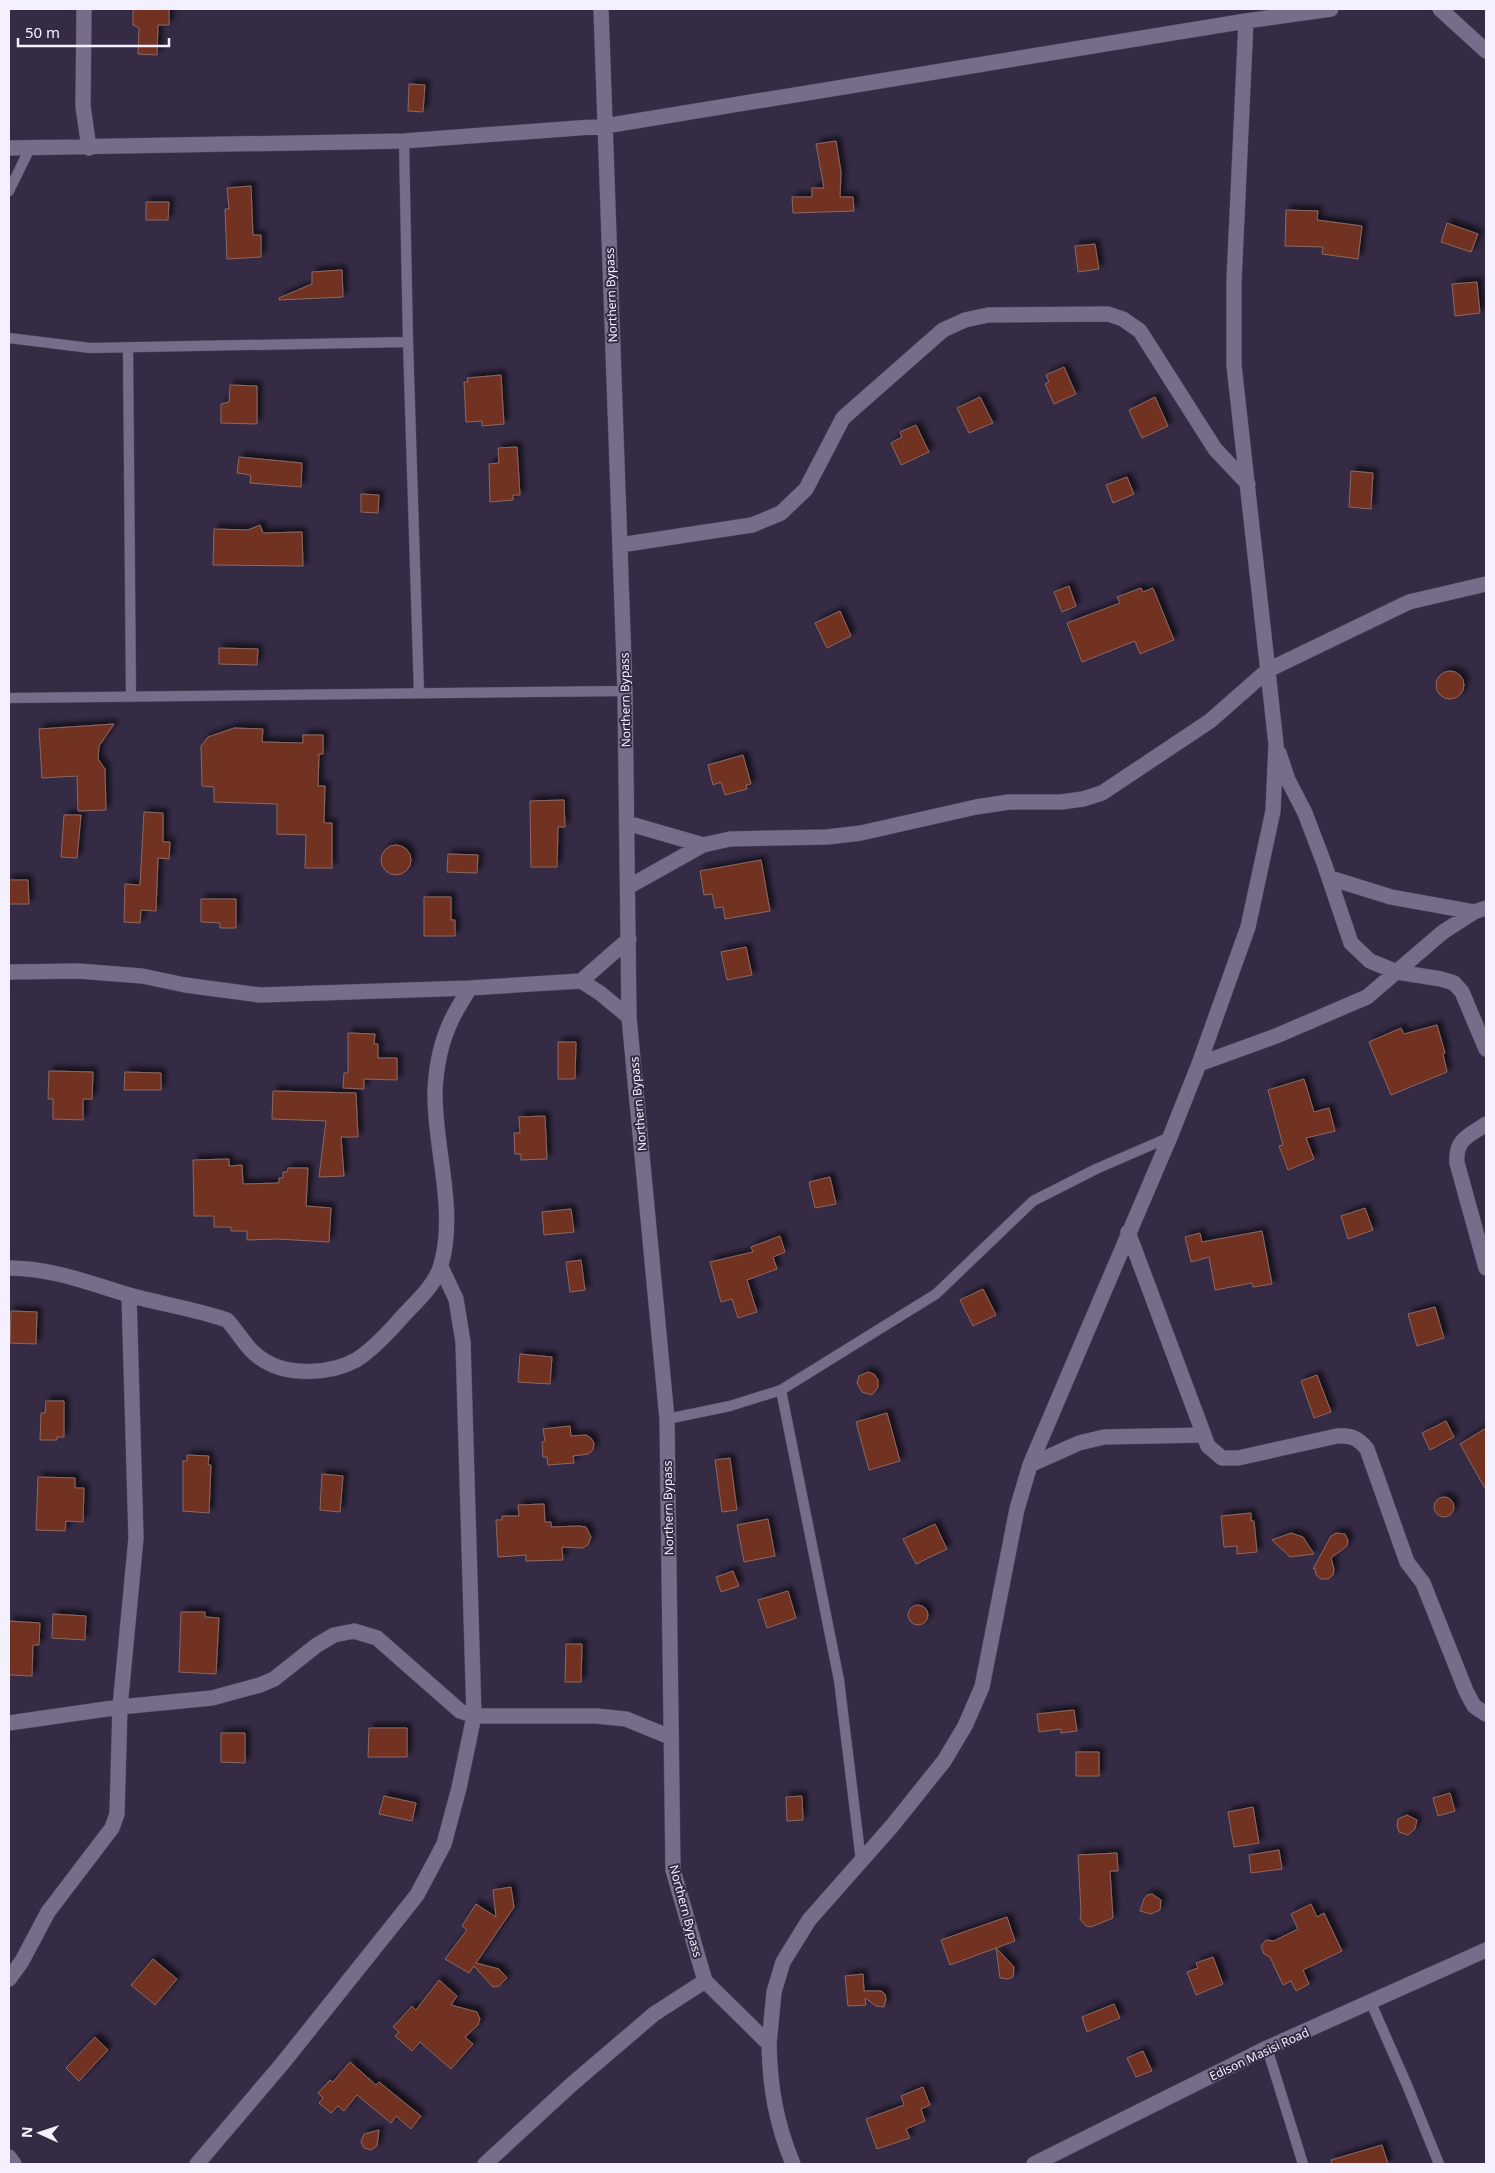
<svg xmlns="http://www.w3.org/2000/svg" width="1495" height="2173" font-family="'Noto Sans',sans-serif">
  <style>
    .building { fill: #713124; stroke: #8b6860; filter: url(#shadow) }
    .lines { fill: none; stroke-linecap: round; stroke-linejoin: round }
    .lane-casing { stroke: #51485d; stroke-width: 11 }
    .street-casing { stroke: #51485d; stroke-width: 16 }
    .lane { stroke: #776c8a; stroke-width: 10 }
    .street { stroke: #776c8a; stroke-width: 15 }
    .labels { text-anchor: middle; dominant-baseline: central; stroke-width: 4; stroke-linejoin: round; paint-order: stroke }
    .street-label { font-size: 12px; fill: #f4f0fd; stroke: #352b45 }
  </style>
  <defs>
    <filter id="shadow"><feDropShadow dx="4.5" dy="-4.5" stdDeviation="2.5" flood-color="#0009"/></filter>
  </defs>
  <rect width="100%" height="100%" fill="#352b45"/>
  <path class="building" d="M 133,9 L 169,9 L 169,25 L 158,25 L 157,55 L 138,54 L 139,28 L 133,25 Z
    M 409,84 L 425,85 L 423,112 L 408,111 Z
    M 836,141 L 841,172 L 840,197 L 853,197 L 854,211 L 793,213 L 792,197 L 812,197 L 812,188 L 824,188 L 816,144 Z
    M 251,186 L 253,235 L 261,235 L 261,257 L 227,259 L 225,209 L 229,209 L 227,188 Z
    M 146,202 L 169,202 L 168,220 L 146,220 Z
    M 1286,210 L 1318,211 L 1317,220 L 1362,226 L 1358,259 L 1322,254 L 1323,247 L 1285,246 Z
    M 1447,223 L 1478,234 L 1471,252 L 1441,242 Z
    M 1095,244 L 1099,269 L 1078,272 L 1075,246 Z
    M 342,270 L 343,297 L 279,300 L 279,298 L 312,284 L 312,272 Z
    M 1477,282 L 1480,313 L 1455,316 L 1452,284 Z
    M 1064,367 L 1076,394 L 1054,404 L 1045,384 L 1049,382 L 1046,375 Z
    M 501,375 L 504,424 L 482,426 L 482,421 L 466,422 L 464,382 L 468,382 L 467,378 Z
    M 230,385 L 257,386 L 257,424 L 221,423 L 221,404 L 229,402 Z
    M 980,397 L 993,423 L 969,433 L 957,408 Z
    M 1155,397 L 1168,426 L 1142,438 L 1129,410 Z
    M 916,425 L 929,452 L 901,465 L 891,443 L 902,437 L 900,432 Z
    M 517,447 L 520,495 L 513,495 L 513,500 L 490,502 L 489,464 L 499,463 L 498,448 Z
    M 239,457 L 302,463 L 301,487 L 250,483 L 251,475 L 237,473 Z
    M 1351,471 L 1373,473 L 1371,509 L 1349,507 Z
    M 1127,477 L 1134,494 L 1113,503 L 1106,485 Z
    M 361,494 L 379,495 L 378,513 L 361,512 Z
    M 260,525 L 263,533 L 302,532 L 303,566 L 213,565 L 214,529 L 248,530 Z
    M 1069,586 L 1076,606 L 1062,612 L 1054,592 Z
    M 1141,588 L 1143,592 L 1153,588 L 1174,640 L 1140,654 L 1135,641 L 1082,662 L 1067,623 L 1120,603 L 1117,597 Z
    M 840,611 L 851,636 L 827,648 L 815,623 Z
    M 219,648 L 258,649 L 257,665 L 219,664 Z
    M1436 685a14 14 0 1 1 28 0a14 14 0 1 1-28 0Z
    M 114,724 L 99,746 L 98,759 L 105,769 L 106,810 L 78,811 L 77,776 L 42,778 L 39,729 Z
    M 234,728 L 263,729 L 262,742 L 303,743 L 303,735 L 323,735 L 323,754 L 319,754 L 318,786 L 325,786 L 324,823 L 332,823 L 332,868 L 305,868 L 306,835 L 277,834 L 277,804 L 214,802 L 214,787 L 202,786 L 201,746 L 208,737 Z
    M 743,755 L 751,784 L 746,785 L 747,789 L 725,795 L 721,782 L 713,785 L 708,765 Z
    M 564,800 L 565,827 L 558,827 L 557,867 L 531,867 L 530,801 Z
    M 144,812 L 163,813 L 163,842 L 170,842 L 169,859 L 158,858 L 156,911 L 141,910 L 140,923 L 124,922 L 125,884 L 140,885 Z
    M 64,815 L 81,815 L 77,858 L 61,857 Z
    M381 860a15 15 0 1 1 30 0a15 15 0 1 1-30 0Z
    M 448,854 L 478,855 L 477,873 L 447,872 Z
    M 761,860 L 770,911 L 725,919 L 723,907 L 715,908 L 712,894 L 704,895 L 700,871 Z
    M 9,880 L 28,880 L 29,904 L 9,904 Z
    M 424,897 L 451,897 L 451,920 L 455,920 L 455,936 L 424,936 Z
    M 201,899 L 236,899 L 236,928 L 220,928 L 220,923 L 201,922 Z
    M 746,947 L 752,975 L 727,980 L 721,952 Z
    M 1437,1025 L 1445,1053 L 1443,1054 L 1447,1072 L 1391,1095 L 1369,1042 L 1401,1028 L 1404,1034 Z
    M 348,1033 L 375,1034 L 374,1044 L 378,1044 L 378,1058 L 397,1058 L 397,1080 L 364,1079 L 364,1089 L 343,1088 L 344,1073 L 348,1073 Z
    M 558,1042 L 576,1042 L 575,1079 L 558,1079 Z
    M 49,1071 L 93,1072 L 92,1099 L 83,1099 L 83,1120 L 53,1119 L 53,1099 L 48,1099 Z
    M 125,1072 L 161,1073 L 161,1090 L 124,1090 Z
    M 1304,1079 L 1314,1112 L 1329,1108 L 1335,1131 L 1306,1138 L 1314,1159 L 1288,1170 L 1279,1146 L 1283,1145 L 1268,1090 Z
    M 273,1091 L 356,1093 L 358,1137 L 341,1137 L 344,1176 L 319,1177 L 326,1121 L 272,1119 Z
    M 545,1116 L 547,1159 L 521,1160 L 521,1154 L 515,1154 L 514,1133 L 520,1133 L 519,1117 Z
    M 229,1159 L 229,1166 L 242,1165 L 243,1184 L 279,1183 L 279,1178 L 283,1178 L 283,1172 L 287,1172 L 288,1168 L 308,1168 L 306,1206 L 331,1208 L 329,1242 L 277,1239 L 247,1240 L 247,1231 L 231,1231 L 231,1227 L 214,1227 L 214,1216 L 194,1216 L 193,1160 Z
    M 830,1177 L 836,1204 L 815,1208 L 809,1182 Z
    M 1365,1208 L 1373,1230 L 1348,1239 L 1341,1216 Z
    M 571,1209 L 574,1232 L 544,1235 L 542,1212 Z
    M 1262,1231 L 1272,1284 L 1253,1287 L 1252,1283 L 1215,1290 L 1209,1257 L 1191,1262 L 1185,1237 L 1200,1233 L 1202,1242 Z
    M 780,1236 L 785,1252 L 773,1257 L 777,1269 L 747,1280 L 757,1312 L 738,1318 L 732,1299 L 721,1302 L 710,1262 L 753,1252 L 751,1247 Z
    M 581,1260 L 585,1290 L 570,1292 L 566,1262 Z
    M 983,1289 L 996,1315 L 973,1326 L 960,1300 Z
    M 1435,1307 L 1444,1338 L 1417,1346 L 1408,1314 Z
    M 11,1311 L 37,1312 L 36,1344 L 10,1343 Z
    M 520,1354 L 552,1357 L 550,1384 L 518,1382 Z
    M 868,1372 L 874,1374 L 878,1380 L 878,1387 L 872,1395 L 862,1392 L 857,1383 L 859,1376 Z
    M 1317,1375 L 1331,1412 L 1314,1418 L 1301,1381 Z
    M 46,1401 L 64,1401 L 64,1437 L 57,1437 L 57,1440 L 40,1440 L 41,1413 L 45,1413 Z
    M 887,1413 L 900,1461 L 869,1470 L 856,1422 Z
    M 1446,1421 L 1454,1437 L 1430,1450 L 1422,1433 Z
    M 570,1426 L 571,1436 L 586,1435 L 591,1438 L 594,1443 L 593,1450 L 588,1454 L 573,1456 L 574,1463 L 548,1465 L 547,1457 L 543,1457 L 542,1442 L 545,1441 L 543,1429 Z
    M 1486,1428 L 1486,1490 L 1460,1444 Z
    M 187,1455 L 209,1456 L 208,1465 L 211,1465 L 209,1513 L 183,1511 L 183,1461 L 187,1461 Z
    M 730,1458 L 737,1510 L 722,1512 L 715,1460 Z
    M 322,1474 L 343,1476 L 340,1512 L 320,1510 Z
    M 38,1477 L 75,1478 L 75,1488 L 84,1488 L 83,1522 L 66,1521 L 65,1531 L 36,1530 Z
    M1434 1507a10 10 0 1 1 20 0a10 10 0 1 1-20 0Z
    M 544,1504 L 545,1522 L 551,1522 L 551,1527 L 579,1526 L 586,1527 L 591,1537 L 588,1545 L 582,1548 L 562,1547 L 563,1560 L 526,1561 L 526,1555 L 498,1557 L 496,1520 L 502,1520 L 502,1516 L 519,1516 L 518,1505 Z
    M 1251,1513 L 1251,1521 L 1254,1521 L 1257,1552 L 1237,1554 L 1237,1546 L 1224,1547 L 1221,1516 Z
    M 768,1519 L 775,1556 L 744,1562 L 737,1525 Z
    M 935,1524 L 947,1549 L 916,1564 L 903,1539 Z
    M 1291,1533 L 1303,1537 L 1314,1554 L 1290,1557 L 1272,1540 Z
    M 1336,1533 L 1345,1534 L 1348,1540 L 1347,1546 L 1331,1558 L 1334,1569 L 1333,1575 L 1328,1579 L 1321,1579 L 1316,1575 L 1315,1568 L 1313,1569 L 1331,1536 Z
    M 733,1571 L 739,1586 L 721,1592 L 716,1577 Z
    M 788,1591 L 796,1618 L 767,1628 L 758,1600 Z
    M908 1615a10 10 0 1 1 20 0a10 10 0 1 1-20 0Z
    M 181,1612 L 205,1612 L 205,1617 L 219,1618 L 216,1674 L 179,1672 Z
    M 53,1614 L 86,1616 L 85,1640 L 52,1638 Z
    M 9,1621 L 40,1623 L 39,1645 L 33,1645 L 32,1676 L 9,1675 Z
    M 566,1644 L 582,1644 L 581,1682 L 565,1682 Z
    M 1074,1710 L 1077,1731 L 1061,1733 L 1061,1729 L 1039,1732 L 1037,1714 Z
    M 369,1728 L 407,1728 L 407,1757 L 368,1757 Z
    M 221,1733 L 245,1733 L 245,1763 L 221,1762 Z
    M 1076,1752 L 1099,1752 L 1099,1776 L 1076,1776 Z
    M 1450,1793 L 1455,1811 L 1438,1816 L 1433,1798 Z
    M 384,1796 L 416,1803 L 412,1821 L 379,1814 Z
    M 802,1796 L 803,1820 L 787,1821 L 786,1797 Z
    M 1253,1807 L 1259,1843 L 1234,1847 L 1228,1812 Z
    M 1407,1815 L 1417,1820 L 1415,1829 L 1408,1835 L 1399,1832 L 1397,1826 L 1398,1819 Z
    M 1279,1850 L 1282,1869 L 1251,1873 L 1249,1855 Z
    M 1117,1853 L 1118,1871 L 1110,1871 L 1113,1918 L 1091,1927 L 1086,1926 L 1080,1919 L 1081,1912 L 1078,1855 Z
    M 511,1887 L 514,1907 L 476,1963 L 499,1969 L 507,1978 L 499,1986 L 493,1987 L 474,1966 L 469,1973 L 445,1959 L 467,1930 L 462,1926 L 476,1904 L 496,1917 L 493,1890 Z
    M 1152,1894 L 1161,1900 L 1160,1910 L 1151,1914 L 1140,1911 L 1144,1899 L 1147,1895 Z
    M 1311,1904 L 1317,1917 L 1324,1913 L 1342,1951 L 1303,1970 L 1309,1984 L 1296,1991 L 1291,1981 L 1283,1985 L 1270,1957 L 1264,1954 L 1261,1946 L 1266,1940 L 1274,1941 L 1298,1929 L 1291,1914 Z
    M 1007,1917 L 1015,1941 L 950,1965 L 941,1940 Z
    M 996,1948 L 1014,1967 L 1013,1977 L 1008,1979 L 1000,1978 Z
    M 1213,1957 L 1223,1984 L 1196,1995 L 1187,1972 L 1198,1968 L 1196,1963 Z
    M 153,1959 L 177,1979 L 155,2005 L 131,1985 Z
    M 863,1974 L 864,1991 L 881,1991 L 885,1994 L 886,1999 L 884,2007 L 876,2006 L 865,1998 L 866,2005 L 848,2006 L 845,1976 Z
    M 439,1980 L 457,1996 L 451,2005 L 477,2012 L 480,2019 L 478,2025 L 465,2037 L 473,2044 L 451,2069 L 420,2042 L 412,2051 L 395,2036 L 399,2032 L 393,2027 L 412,2006 L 416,2010 Z
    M 1114,2004 L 1120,2018 L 1087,2032 L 1082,2017 Z
    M 95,2037 L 108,2050 L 79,2081 L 66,2068 Z
    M 1143,2051 L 1152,2071 L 1136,2077 L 1127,2058 Z
    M 350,2062 L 376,2085 L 379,2082 L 421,2116 L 411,2129 L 396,2116 L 391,2123 L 357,2095 L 344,2111 L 338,2106 L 331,2113 L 319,2103 L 323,2098 L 318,2093 L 330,2080 L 333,2082 Z
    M 923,2087 L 930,2105 L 921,2109 L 925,2121 L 906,2129 L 910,2138 L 877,2149 L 866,2119 L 904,2105 L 901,2096 Z
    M 379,2130 L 377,2146 L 371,2150 L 364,2148 L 361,2142 L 364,2134 Z
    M 1382,2145 L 1388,2164 L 1332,2164 L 1331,2160 Z"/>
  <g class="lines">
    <defs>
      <path id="lane" d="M 404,141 L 408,342 L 419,693
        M 9,191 L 30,148
        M 9,338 L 90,348 L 408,342
        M 128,348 L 131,697
        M 9,698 L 625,691
        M 781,1390 L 839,1680 L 861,1861
        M 667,1419 L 730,1406 L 781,1390 L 936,1294 L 1033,1201 L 1096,1169 L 1170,1137
        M 1371,2003 L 1407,2085 L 1439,2164
        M 1267,2048 L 1303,2164"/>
      <path id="street" d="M 84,9 L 83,106 L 89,148
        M 601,9 L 625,691 L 629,1017 L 667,1419 L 673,1870 L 705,1981 L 769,2044 C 770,2088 776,2123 793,2164
        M 1440,9 L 1486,51
        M 9,148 L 404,141 L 605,126 L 1246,21 L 1331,9
        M 620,545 L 752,525 L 781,513 L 806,489 L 843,418 L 943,330 L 965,320 L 988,315 L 1108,314 L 1123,319 L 1140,331 L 1215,449 L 1248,484
        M 1279,753 L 1288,780 L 1305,813 L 1324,863 L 1351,943 L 1370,961 L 1397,972 L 1441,979 L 1454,983 L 1462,992 L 1486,1049
        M 627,823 L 703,845
        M 1330,878 L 1391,897 L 1474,912
        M 628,887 L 703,845 L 730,839 L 827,837 L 861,833 L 976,807 L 1009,802 L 1061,802 L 1083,799 L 1102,793 L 1210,721 L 1268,670 L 1409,602 L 1486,584
        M 9,972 L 78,971 L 142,976 L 185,985 L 260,995 L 470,988 L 581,981 L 600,993 L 629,1017
        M 581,981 L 629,939
        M 1199,1064 L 1276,1036 L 1367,997 L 1443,932 L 1474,912 L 1486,908
        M 1486,1124 C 1469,1136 1455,1139 1457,1163 L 1486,1268
        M 1128,1232 L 1208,1446 L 1222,1458 L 1238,1458 L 1337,1436 C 1351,1435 1358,1438 1367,1449 L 1407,1562 L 1423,1583 L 1466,1691 L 1474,1706 L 1486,1714
        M 9,1268 C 51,1268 89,1283 129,1295 C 161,1304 195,1309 227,1320 C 240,1334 248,1352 265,1361 C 289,1376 331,1374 356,1360 C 370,1352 392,1329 403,1316 C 416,1302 436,1284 441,1265 C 457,1208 434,1149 435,1091 C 436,1069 441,1042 451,1021 C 456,1010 463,999 470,988
        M 1030,1465 L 1079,1443 L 1104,1437 L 1203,1435
        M 9,1723 L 120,1707 L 212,1698 L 260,1685 L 274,1679 L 317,1645 L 334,1635 L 354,1631 L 377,1638 L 460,1711 L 474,1716 L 596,1716 L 626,1719 L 670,1737
        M 9,1979 L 22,1961 L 48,1912 L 112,1828 L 117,1814 L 120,1707 L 136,1538 L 129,1295
        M 769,2044 L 774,1992 L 783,1962 L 809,1920 L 892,1826 L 944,1761 L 965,1726 L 982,1687 L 1017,1509 L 1030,1465 L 1170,1137 L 1199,1064 L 1248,927 L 1273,811 L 1276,744 L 1234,365 L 1234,281 L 1246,21
        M 9,2157 L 14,2164
        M 197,2164 L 282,2064 L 417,1895 L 444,1844 L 459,1788 L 474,1716 L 463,1342 L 456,1299 L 441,1267
        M 485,2164 L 571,2085 L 654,2014 L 705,1981
        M 1034,2164 L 1267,2048 L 1486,1950"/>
    </defs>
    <use href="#lane" class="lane-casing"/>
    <use href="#street" class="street-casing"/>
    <use href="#lane" class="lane"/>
    <use href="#street" class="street"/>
  </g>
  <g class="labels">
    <g class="street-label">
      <text transform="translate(611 295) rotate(-92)">Northern Bypass</text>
      <text transform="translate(625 700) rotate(-91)">Northern Bypass</text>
      <text transform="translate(638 1104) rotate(-95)">Northern Bypass</text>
      <text transform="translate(668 1508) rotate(-91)">Northern Bypass</text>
      <text transform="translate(686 1911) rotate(75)">Northern Bypass</text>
      <text transform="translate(1259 2054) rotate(-25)">Edison Masisi Road</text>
    </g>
  </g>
  <rect width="1495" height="2173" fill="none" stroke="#f4f0fd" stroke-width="20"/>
  <g transform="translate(40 2133) rotate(273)" stroke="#352b45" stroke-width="4" paint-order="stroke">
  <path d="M0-4L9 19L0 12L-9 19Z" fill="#f4f0fd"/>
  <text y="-8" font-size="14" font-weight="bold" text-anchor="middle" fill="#f4f0fd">N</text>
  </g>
  <path d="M18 38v8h151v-8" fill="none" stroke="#f4f0fd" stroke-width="2.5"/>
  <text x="25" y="38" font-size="15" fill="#f4f0fd" stroke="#352b45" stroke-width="4" paint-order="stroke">50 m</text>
</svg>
